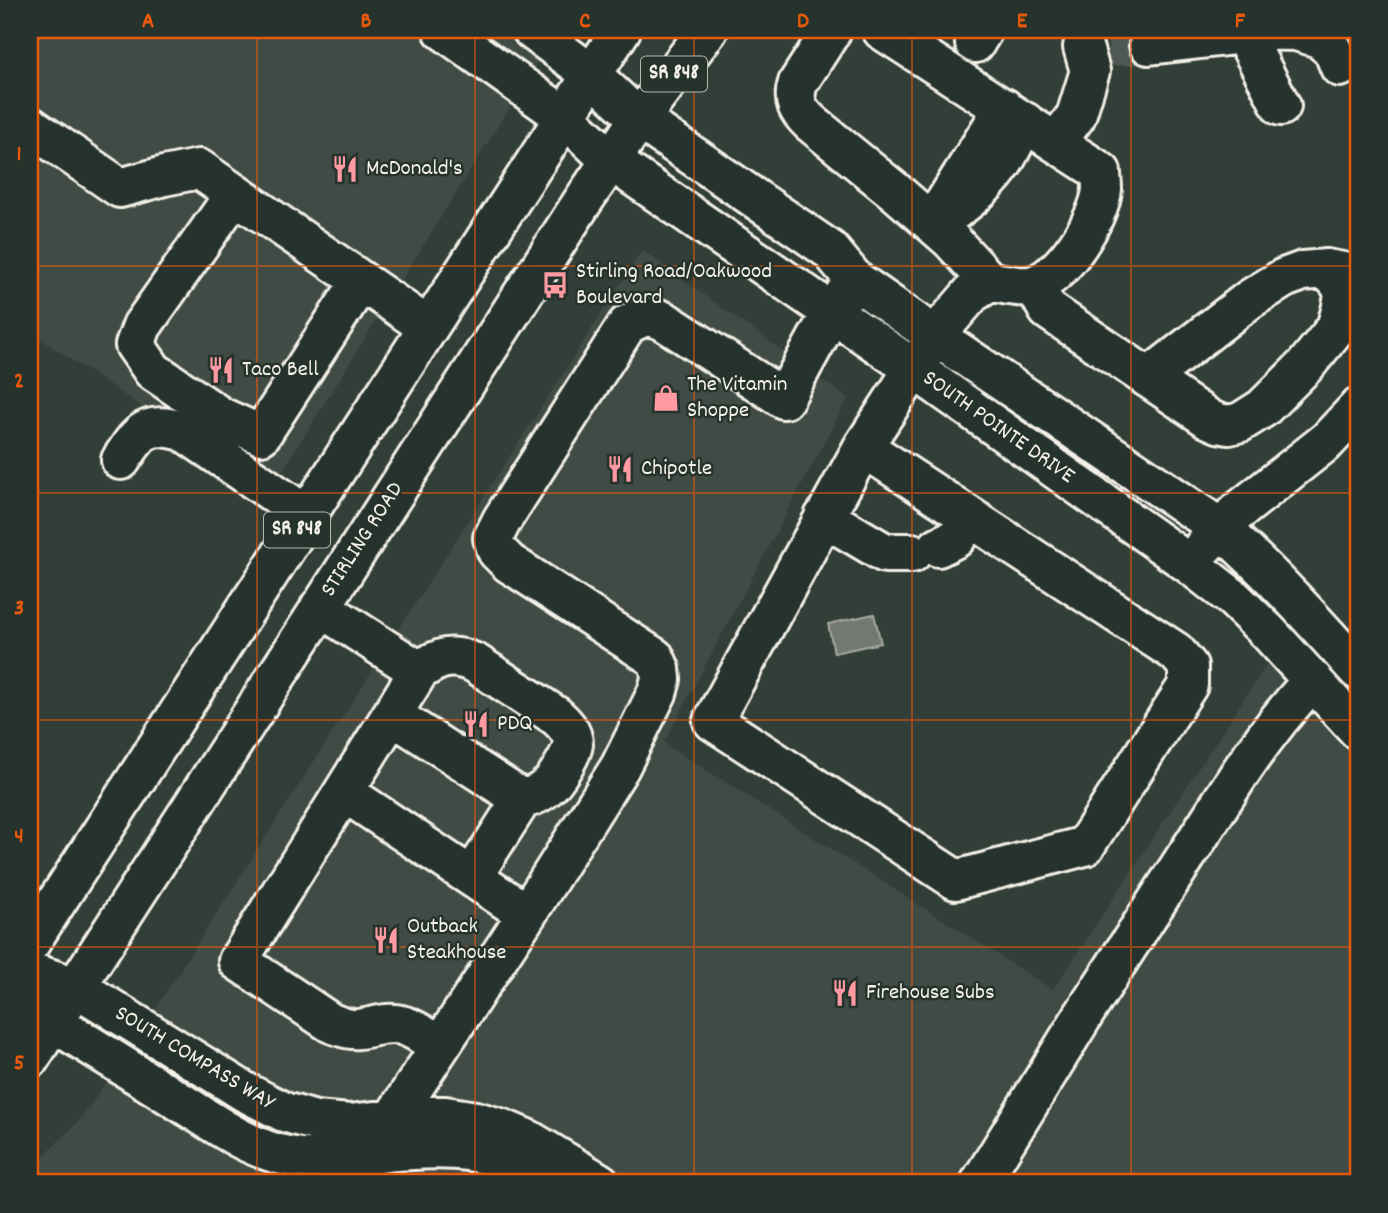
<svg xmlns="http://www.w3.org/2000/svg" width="1388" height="1213" font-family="Dekko,sans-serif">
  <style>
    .built { fill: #404b44 }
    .water { fill: #727972; stroke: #a6a9a1; stroke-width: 2 }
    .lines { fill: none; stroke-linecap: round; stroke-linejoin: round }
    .minor-tunnel { stroke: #4f5952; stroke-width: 38; stroke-dasharray: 38 19; stroke-linecap: butt }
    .minor-casing { stroke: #f4f1e8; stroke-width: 44 }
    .major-casing { stroke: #f4f1e8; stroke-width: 44 }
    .minor { stroke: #26332d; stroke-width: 38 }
    .major { stroke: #26332d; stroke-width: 38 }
    .grid { fill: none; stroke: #e8590c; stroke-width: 2; stroke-opacity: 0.55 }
    .labels { text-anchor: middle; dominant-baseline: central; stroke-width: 5; stroke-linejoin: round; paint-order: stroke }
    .shield { fill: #26332d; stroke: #b6b8b0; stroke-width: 2 }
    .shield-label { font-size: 21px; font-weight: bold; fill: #f4f1e8 }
    .poi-label { font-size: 23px; fill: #f4f1e8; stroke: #26332d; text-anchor: start }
    .street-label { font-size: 23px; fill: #f4f1e8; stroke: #26332d }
    .neatline { fill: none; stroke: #e8590c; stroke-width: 2.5 }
    .grid-label { font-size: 23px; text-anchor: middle; font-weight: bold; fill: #e8590c }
  </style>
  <rect width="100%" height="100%" fill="#323e38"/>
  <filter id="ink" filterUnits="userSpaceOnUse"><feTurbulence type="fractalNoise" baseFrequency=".0143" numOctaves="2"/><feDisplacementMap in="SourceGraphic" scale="14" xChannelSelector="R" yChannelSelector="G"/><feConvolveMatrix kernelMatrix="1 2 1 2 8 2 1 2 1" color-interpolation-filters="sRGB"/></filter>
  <g filter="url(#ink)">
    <path class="built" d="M 30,30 L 558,30 L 269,492 L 30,332 Z
      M 642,250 L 848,398 L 664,743 L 1053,990 L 1280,644 L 1358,688 L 1358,1183 L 30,1183 L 30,1169 L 81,1119 L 136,1039 Z"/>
    <path class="water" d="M 874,614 L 881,643 L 834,653 L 828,624 Z"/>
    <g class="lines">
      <path class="minor-tunnel" d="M 1108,47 L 1149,45"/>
      <defs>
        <path id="minor" d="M 443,30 L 565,117 L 610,160 L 913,368 L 1188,563 L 1233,598 L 1269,633 L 1358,730
          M 532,30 L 591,74 L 639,119 L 830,250 L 855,280 L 935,336 L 1220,528 C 1270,572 1314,621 1358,670
          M 832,30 L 798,83 C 792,101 798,111 811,123 L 897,193 L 951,240 L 990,282
          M 1244,34 L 1281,106
          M 975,43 L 983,30
          M 1149,45 L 1244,34 L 1264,30 L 1296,31 L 1319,38 L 1333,50 L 1340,67
          M 30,126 L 120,188 L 164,176 L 199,169 L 428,327
          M 1056,142 L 1076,116 L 1090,71 L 1083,47
          M 235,194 L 142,326 L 135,345 L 153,371 L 221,417 L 261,435 L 361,281
          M 944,204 L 1004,108
          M 934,225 C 959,208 983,191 1001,166 C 1010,153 1017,136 1025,122
          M 1034,285 L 1048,310 L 1209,419 L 1218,423 L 1229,425 L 1241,422 L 1263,408 L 1306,365 L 1336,328 L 1341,311 L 1344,296 L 1341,285 L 1327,269
          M 1148,378 L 1250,299 L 1284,278 L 1303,271 L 1327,269 L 1353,274
          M 863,447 L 1176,652 L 1188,666 L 1188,685 L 1085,846 L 956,880 L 713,721 L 863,447 L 935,336 L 972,293 L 990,282 C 1004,283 1020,289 1034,285 C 1063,276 1100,218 1102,189 C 1102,183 1101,177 1101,172 L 882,30
          M 121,460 C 140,431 146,421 183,431 L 306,515
          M 824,517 L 885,553 L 912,553
          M 1204,546 L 1236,513 L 1327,441 L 1358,408
          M 938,547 L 956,538 L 970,517
          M 320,607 L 419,671 L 238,961 L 331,1023 C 340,1026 348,1030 358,1029 C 373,1028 386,1021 401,1025 C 415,1028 428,1039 440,1047
          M 392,715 L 522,799 C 531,797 540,794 547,787 C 555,781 572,754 573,744 C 573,732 564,723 556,716 L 475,663 C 452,653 439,657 419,671
          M 344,792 L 527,914
          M 472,877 L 522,799
          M 30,972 L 76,987 L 245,1092 L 284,1112 L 315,1121 L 350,1124 L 415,1116 L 445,1116 L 476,1121 L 503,1129 L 529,1140 L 600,1183
          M 35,995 L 53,1022 C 95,1048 137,1075 179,1101 C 213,1122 247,1148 287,1156 C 317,1162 347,1156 377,1153 C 448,1145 492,1146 556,1183
          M 359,1183 L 392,1120 L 527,914 L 620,767 L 657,693 L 661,679 L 660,669 L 655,658 L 509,563 L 497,551 L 493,538 L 502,520 L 627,325 C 643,316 647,314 664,321 L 784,399 L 832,312 L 855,280
          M 980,1183 L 1084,1014 L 1240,773 C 1262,740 1286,709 1313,680"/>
        <path id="major" d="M 30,943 L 621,30
          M 30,1058 L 581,204 L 639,119 L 708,30"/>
      </defs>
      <use href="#minor" class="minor-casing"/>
      <use href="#major" class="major-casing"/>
      <use href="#minor" class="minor"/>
      <use href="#major" class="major"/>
    </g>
  </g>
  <path class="grid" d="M 257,30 L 257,1183M 475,30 L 475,1183M 694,30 L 694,1183M 912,30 L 912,1183M 1131,30 L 1131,1183M 30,266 L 1358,266M 30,493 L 1358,493M 30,720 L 1358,720M 30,947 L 1358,947"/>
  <defs>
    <symbol id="restaurant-bare" viewBox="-9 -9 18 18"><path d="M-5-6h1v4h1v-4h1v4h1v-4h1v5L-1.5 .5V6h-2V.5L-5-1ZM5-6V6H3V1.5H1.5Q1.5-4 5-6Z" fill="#ff9aa2" stroke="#26332d" stroke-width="2.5" paint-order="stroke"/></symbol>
    <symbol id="bus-bare" viewBox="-9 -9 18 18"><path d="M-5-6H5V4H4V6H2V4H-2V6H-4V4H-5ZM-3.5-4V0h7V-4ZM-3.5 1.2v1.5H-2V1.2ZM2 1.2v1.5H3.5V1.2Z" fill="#ff9aa2" stroke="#26332d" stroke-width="2.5" paint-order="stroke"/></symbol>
    <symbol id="shop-bare" viewBox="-9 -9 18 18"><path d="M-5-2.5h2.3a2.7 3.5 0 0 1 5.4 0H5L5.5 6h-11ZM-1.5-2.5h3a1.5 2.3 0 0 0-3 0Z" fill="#ff9aa2" stroke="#26332d" stroke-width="2.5" paint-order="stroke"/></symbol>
  </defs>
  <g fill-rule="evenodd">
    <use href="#restaurant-bare" x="326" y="150" width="38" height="38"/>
    <use href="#bus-bare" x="536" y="266" width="38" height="38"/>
    <use href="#restaurant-bare" x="202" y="351" width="38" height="38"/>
    <use href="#shop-bare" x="647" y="379" width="38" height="38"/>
    <use href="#restaurant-bare" x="601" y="450" width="38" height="38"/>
    <use href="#restaurant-bare" x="457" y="705" width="38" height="38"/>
    <use href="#restaurant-bare" x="367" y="921" width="38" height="38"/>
    <use href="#restaurant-bare" x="826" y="974" width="38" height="38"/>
  </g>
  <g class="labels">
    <g class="shield">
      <rect x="641" y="56.5" width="66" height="35" rx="5"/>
      <rect x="264" y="512.5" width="66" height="35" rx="5"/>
    </g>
    <g class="shield-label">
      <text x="674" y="74">SR 848</text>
      <text x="297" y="530">SR 848</text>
    </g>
    <g class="poi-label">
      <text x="366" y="169">McDonald's</text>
      <text x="576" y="272">Stirling Road/Oakwood<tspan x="576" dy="26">Boulevard</tspan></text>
      <text x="242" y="370">Taco Bell</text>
      <text x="687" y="385">The Vitamin<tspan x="687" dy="26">Shoppe</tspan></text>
      <text x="641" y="469">Chipotle</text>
      <text x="497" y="724">PDQ</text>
      <text x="407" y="927">Outback<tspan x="407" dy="26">Steakhouse</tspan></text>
      <text x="866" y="993">Firehouse Subs</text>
    </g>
    <g class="street-label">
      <text transform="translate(998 428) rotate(35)">SOUTH POINTE DRIVE</text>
      <text transform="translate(363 540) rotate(-57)">STIRLING ROAD</text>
      <text transform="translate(194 1059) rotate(31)">SOUTH COMPASS WAY</text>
    </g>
  </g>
  <rect width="1388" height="1213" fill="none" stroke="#26332d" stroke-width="77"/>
  <rect x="38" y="38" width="1312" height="1136" class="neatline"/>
  <g class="grid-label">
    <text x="148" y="27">A</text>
    <text x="366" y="27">B</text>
    <text x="585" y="27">C</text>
    <text x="803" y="27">D</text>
    <text x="1022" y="27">E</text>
    <text x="1240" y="27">F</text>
    <text x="19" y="160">1</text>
    <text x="19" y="387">2</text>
    <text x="19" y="614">3</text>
    <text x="19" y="842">4</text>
    <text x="19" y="1069">5</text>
  </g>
</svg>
